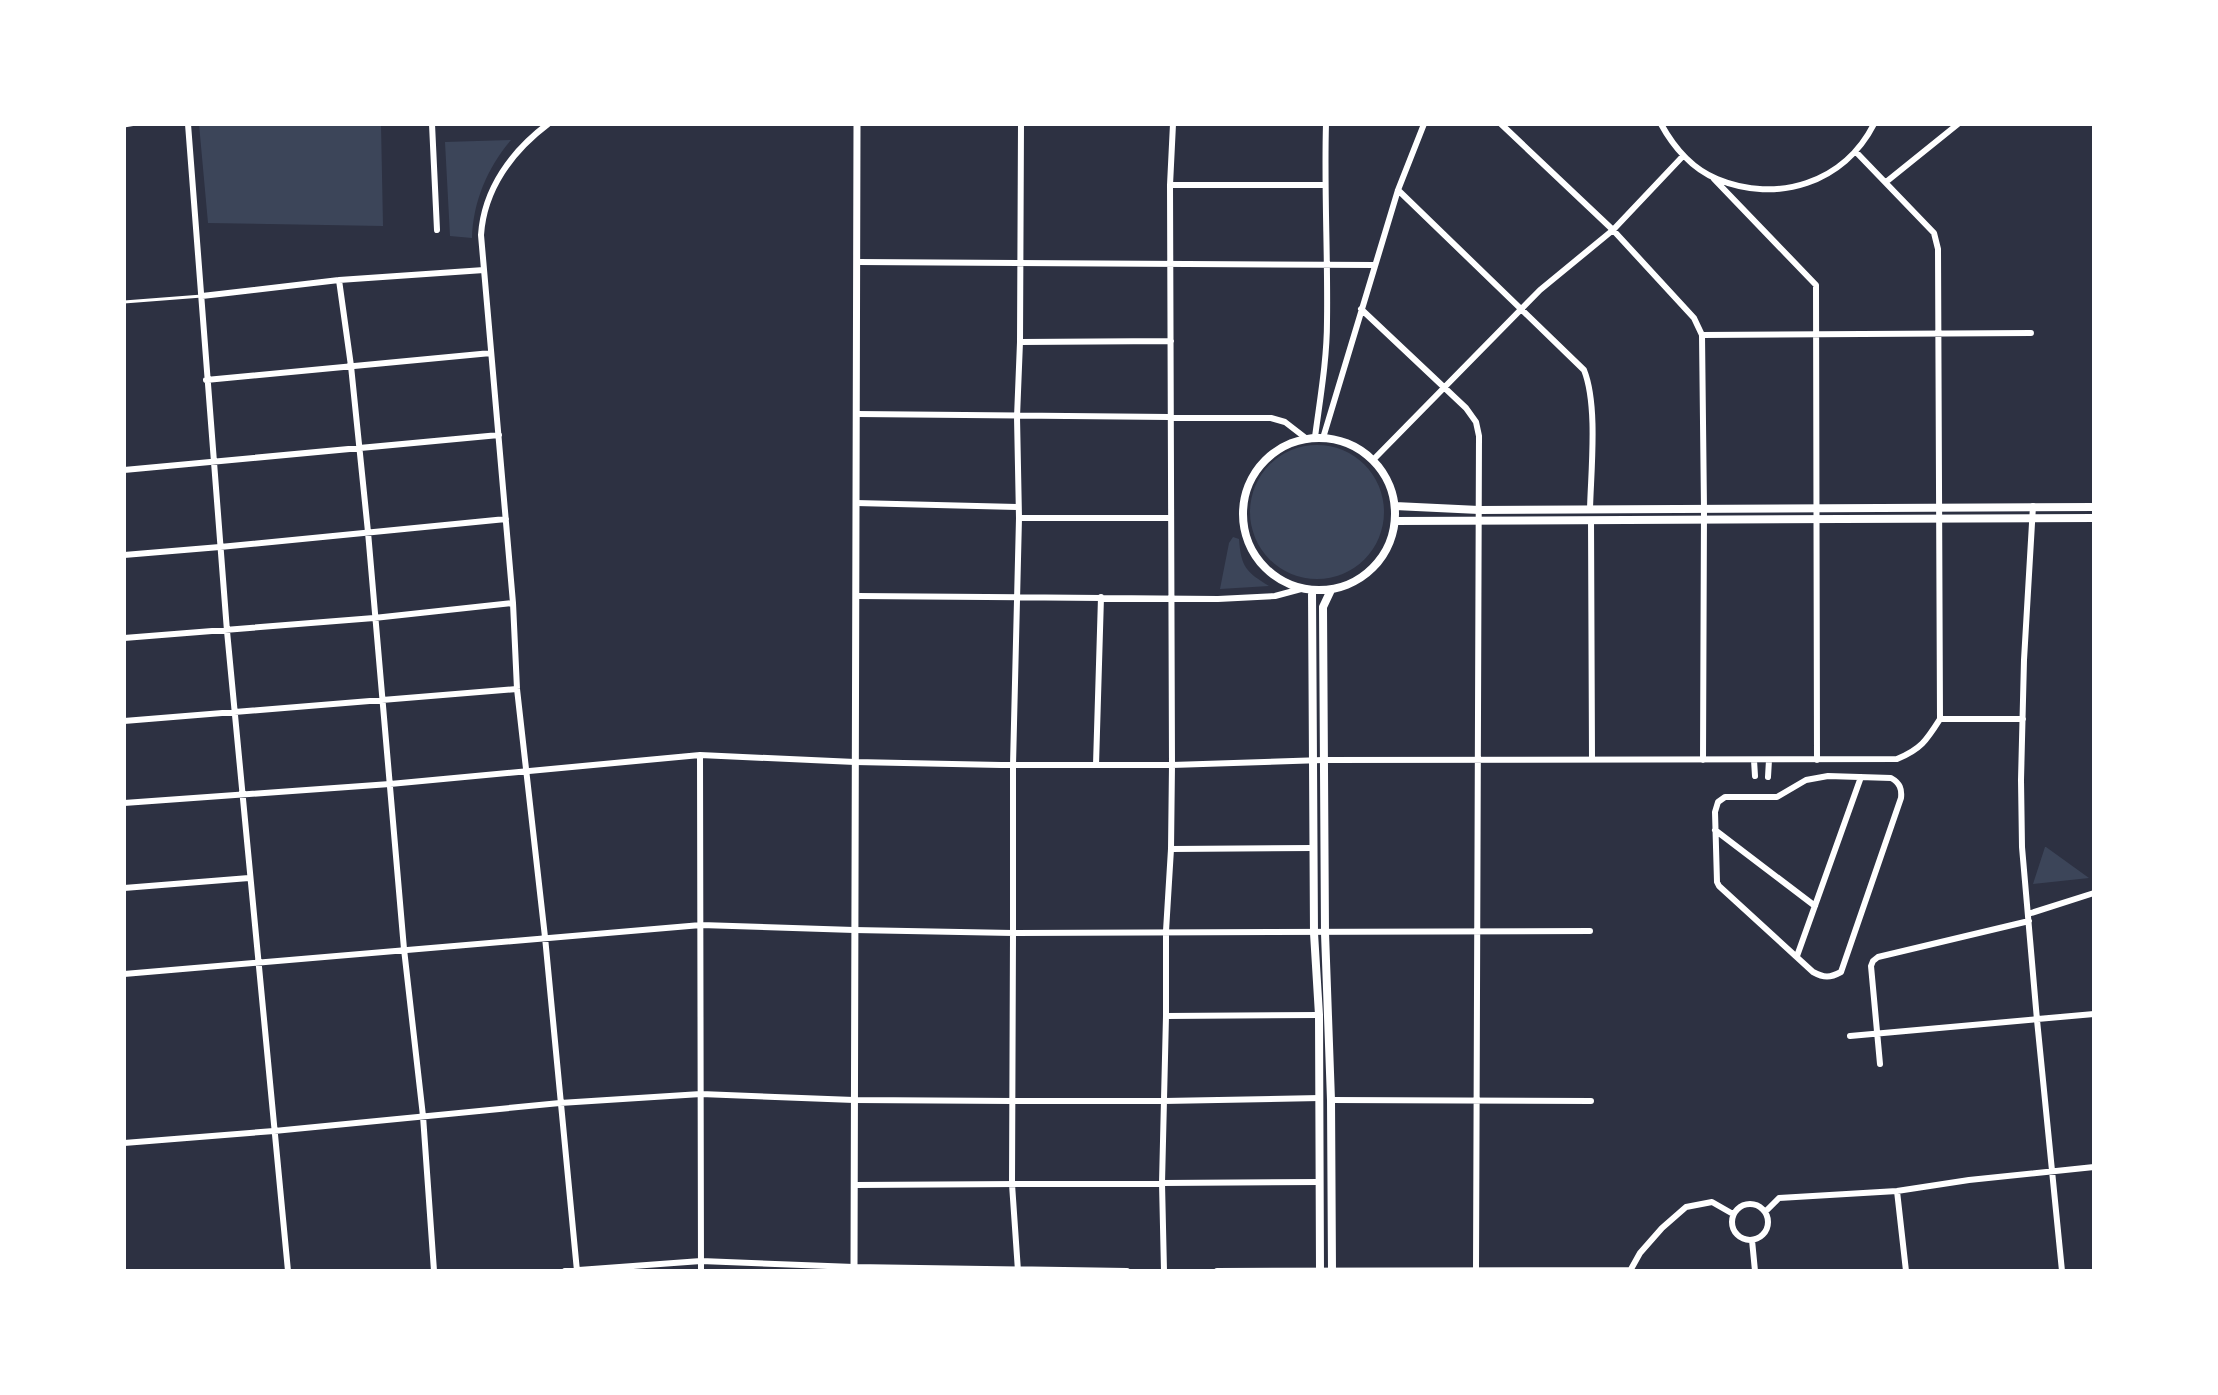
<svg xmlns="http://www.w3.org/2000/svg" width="2218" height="1395" font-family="'DejaVu Sans',sans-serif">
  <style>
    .green { fill: #3c4559 }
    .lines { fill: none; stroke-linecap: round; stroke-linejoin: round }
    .service { stroke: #fff; stroke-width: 3 }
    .minor { stroke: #fff; stroke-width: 6 }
    .tertiary { stroke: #fff; stroke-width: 7 }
    .secondary { stroke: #fff; stroke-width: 8 }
  </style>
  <rect width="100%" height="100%" fill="#2d3142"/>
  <path class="green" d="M 199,124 L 381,124 L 383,226 L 208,223 Z
    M 511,140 C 488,167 473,201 472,238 L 450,236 L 445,142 Z
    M1250 512a67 67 0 1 1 134 0a67 67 0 1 1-134 0Z
    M 1233,537 L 1239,539 C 1241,567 1246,572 1269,586 L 1220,589 L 1229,543 Z
    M 2045,847 L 2046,847 L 2089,878 L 2033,884 Z"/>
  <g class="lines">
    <path class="service" d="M 124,126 L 136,124
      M 124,302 L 202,296"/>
    <path class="minor" d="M 188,124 L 227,631 L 288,1271
      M 432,124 L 437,230
      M 548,124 C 512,151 484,189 481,235 L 513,603 L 517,689 L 545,937 L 577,1271
      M 1501,124 L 1613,230 L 1694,318 L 1702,335 L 1704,509 L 1703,760
      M 1661,124 C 1673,146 1692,169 1717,179 C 1777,204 1844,183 1874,124
      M 1856,152 L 1934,233 L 1938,249 L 1940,719
      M 1714,179 L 1816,285 L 1817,760
      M 1886,182 L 1958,124
      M 1170,185 L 1324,185
      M 1398,190 L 1584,370 C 1598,405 1591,470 1590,509
      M 858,262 L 1375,265
      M 339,280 L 351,366 L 368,532 L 404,949 L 423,1116 L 434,1271
      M 202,296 L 339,280 L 484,270
      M 1361,309 L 1466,408 L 1476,422 L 1479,436 L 1476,1271
      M 1702,335 L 2031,333
      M 1020,342 L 1171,341
      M 206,380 L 491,353
      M 857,414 L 1271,418 L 1285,422 L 1307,439
      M 1315,437 C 1320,399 1327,360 1327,321 C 1328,255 1324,190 1326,124
      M 1323,438 L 1398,190 L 1424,124
      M 1373,460 L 1540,290 L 1613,230 L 1683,156
      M 124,470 L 499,435
      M 856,503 L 1017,507
      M 2033,506 L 2024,660 L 2021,780 L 2022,847 L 2037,1020 L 2062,1271
      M 1019,518 L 1171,518
      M 1591,520 L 1592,759
      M 124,555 L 220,547 L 506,519
      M 857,596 L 1218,599 L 1275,596 L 1301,589
      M 124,638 L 374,618 L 513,603
      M 1940,719 L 2023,719
      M 124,721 L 517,689
      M 700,755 L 701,1271
      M 1754,760 L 1755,776
      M 1096,765 L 1101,597
      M 1828,776 L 1891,778 C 1900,783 1902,789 1901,798 L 1841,972 C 1830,978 1824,978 1813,972 L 1719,886 L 1717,882 L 1715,812 L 1718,802 L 1725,797 L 1777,797 L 1806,780 Z
      M 1768,777 L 1769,760
      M 124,803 L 390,784 L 700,755 L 855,762 L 1001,765 L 1172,765 L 1323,760 L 1897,759 C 1921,749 1926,741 1940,719
      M 1715,830 L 1815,906
      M 1171,849 L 1313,848
      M 124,888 L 249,878
      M 2028,914 L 2094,893
      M 1797,956 L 1861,777
      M 124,974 L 701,925 L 854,930 L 1013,933 L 1590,931
      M 1166,1016 L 1319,1015
      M 1850,1036 L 2094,1014
      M 1880,1064 L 1871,966 L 1873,961 L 1878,957 L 2029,921
      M 1331,1100 L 1591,1101
      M 124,1143 L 274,1131 L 560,1103 L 701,1094 L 854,1100 L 1013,1101 L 1164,1101 L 1320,1098
      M 855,1185 L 1320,1182
      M 1897,1191 L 1906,1271
      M1732 1222a18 18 0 1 1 36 0a18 18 0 1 1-36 0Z
      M 1765,1212 L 1779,1198 L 1897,1191 L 1969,1180 L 2094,1167
      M 1752,1240 L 1755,1271
      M 565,1271 L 701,1261 L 854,1267 L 1127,1271
      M 1018,1271 L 1012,1184 L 1013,933 L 1013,765 L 1019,518 L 1017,417 L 1020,342 L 1021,124
      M 1164,1271 L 1162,1183 L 1166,1016 L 1166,931 L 1171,849 L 1172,765 L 1170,185 L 1173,124
      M 1217,1271 L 1630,1270
      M 1630,1271 L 1640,1253 L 1662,1228 L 1686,1207 L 1712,1202 L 1733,1214"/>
    <path class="tertiary" d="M 854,1271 L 857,124"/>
    <path class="secondary" d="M1243 514a76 76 0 1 1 152 0a76 76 0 1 1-152 0Z
      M 1395,506 L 1479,510 L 2094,507
      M 1395,521 L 2094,518
      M 1331,590 L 1323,607 L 1325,933 L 1331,1100 L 1332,1271
      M 1312,591 L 1314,933 L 1319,1015 L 1320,1271"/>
  </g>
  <rect width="2218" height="1395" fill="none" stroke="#ffffff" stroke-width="252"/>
</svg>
